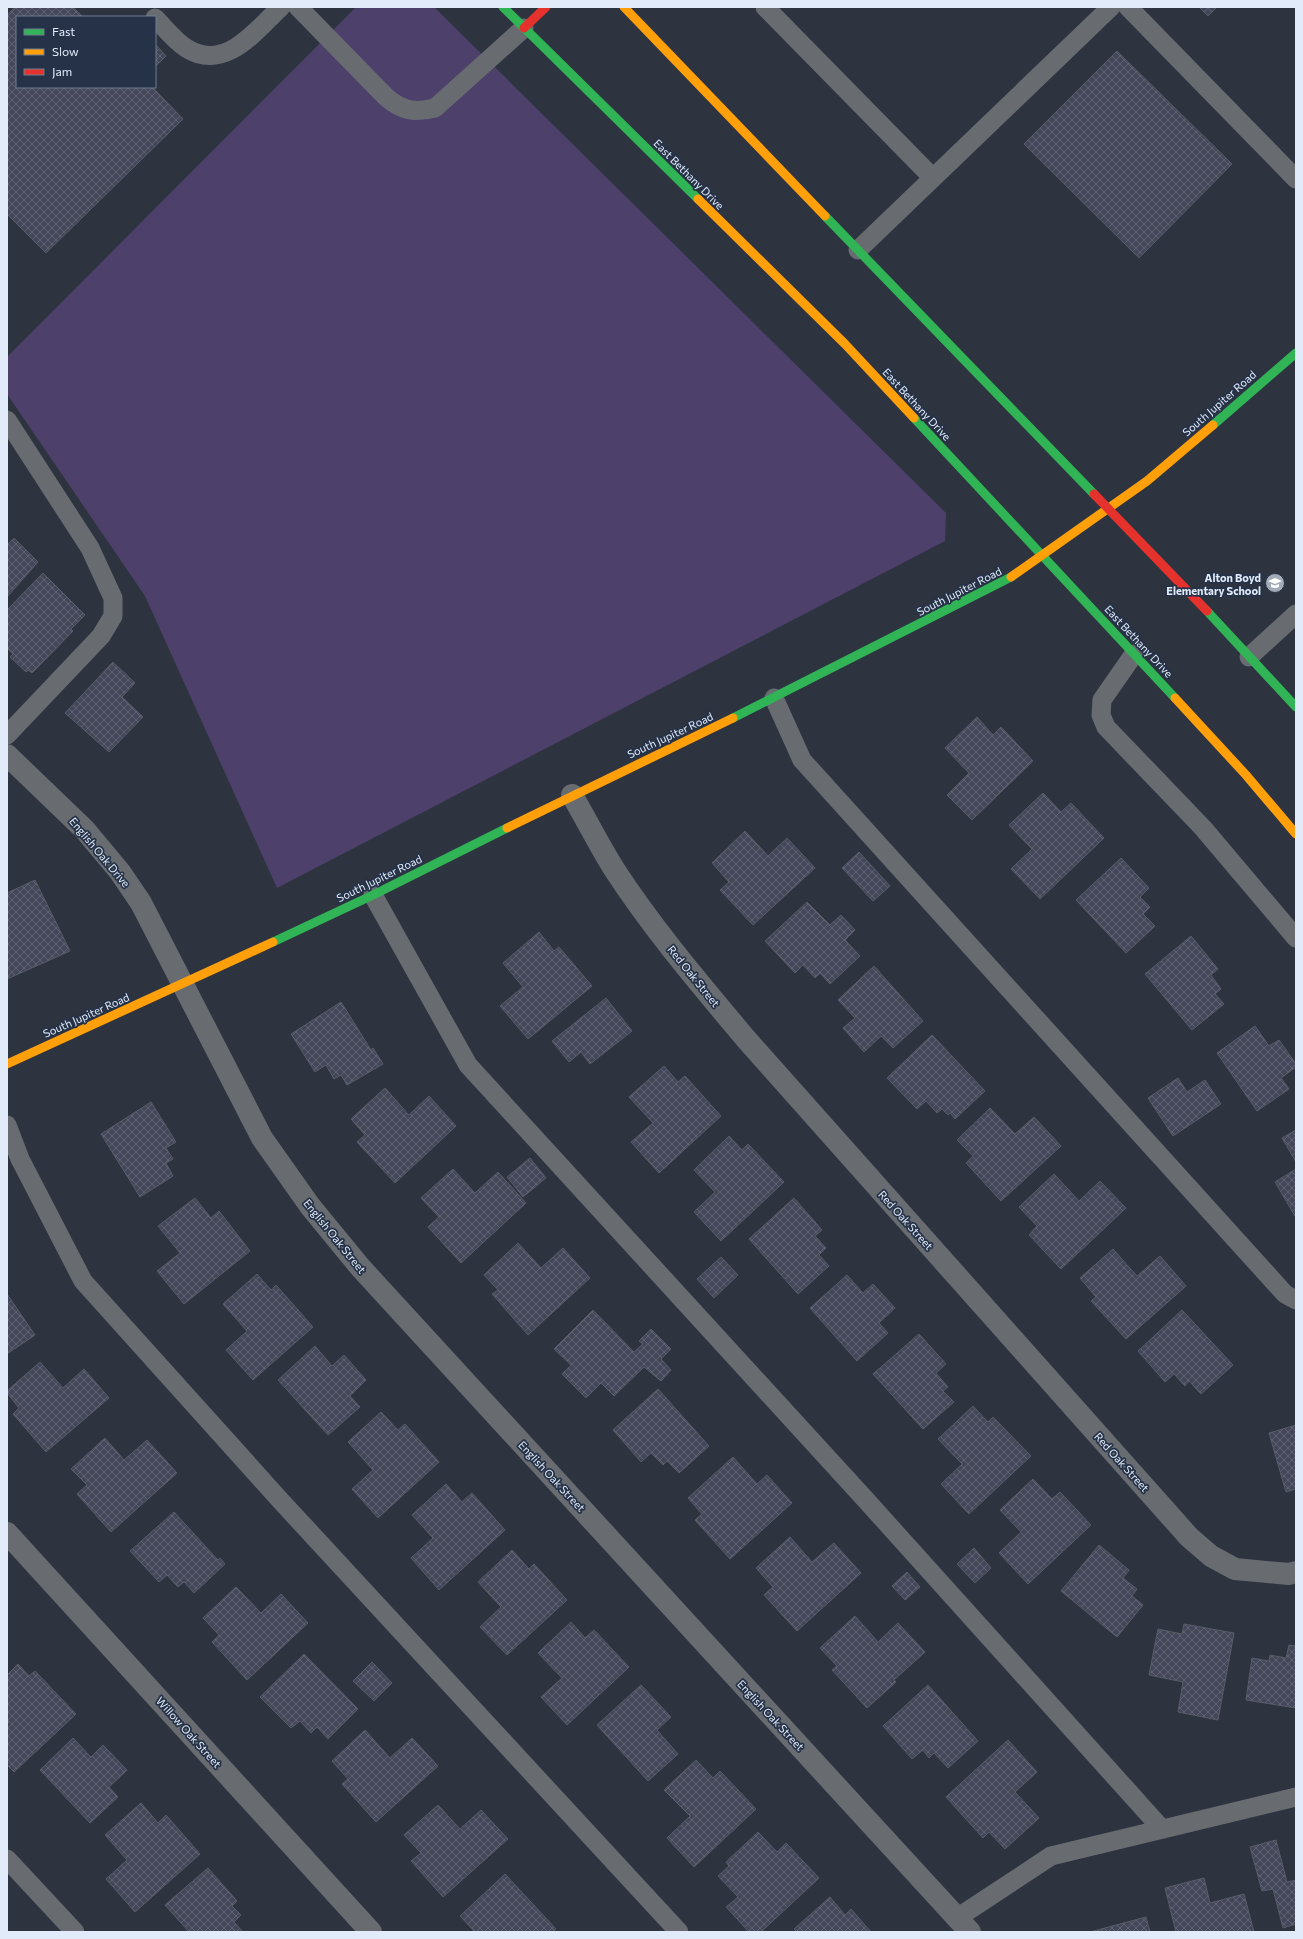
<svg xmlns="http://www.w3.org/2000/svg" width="1303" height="1939" font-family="Commissioner,sans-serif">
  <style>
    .grass { fill: #4d406a }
    .building { fill: url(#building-cross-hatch); stroke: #585c67 }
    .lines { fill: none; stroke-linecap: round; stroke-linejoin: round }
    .lane { stroke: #686c71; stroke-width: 19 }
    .street { stroke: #686c71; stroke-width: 22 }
    .fast { stroke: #30b455; stroke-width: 9 }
    .slow { stroke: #ff9f0a; stroke-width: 9 }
    .jam { stroke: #e5322d; stroke-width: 9 }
    .labels { text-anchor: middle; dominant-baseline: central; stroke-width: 3.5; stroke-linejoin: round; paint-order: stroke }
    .street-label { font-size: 11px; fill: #e2ebf9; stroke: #253248 }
    .poi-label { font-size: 11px; font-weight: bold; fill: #e2ebf9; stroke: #253248; text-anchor: end }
  </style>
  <defs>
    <pattern id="building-cross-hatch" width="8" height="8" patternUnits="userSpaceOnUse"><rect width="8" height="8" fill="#44475a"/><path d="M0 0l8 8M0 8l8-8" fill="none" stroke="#5f6272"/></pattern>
  </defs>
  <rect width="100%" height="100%" fill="#2d3440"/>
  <path class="grass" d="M 356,7 L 434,7 L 946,513 L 945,541 L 277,888 L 145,596 L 7,394 L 7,357 Z"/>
  <path class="building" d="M 15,7 L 73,7 L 83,17 L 17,17 L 17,87 L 152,87 L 183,119 L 46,253 L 7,214 L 7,15 Z
    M 1199,7 L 1217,7 L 1208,16 Z
    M 155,44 L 166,56 L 155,67 Z
    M 1117,51 L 1232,164 L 1139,258 L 1024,144 Z
    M 14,538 L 38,562 L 7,597 L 7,545 Z
    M 43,573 L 85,615 L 71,629 L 73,631 L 32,673 L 28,670 L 26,672 L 10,657 L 13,654 L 7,648 L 7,610 Z
    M 113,662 L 135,683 L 122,697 L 143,717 L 109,752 L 65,713 Z
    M 977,717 L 993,735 L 1001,727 L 1033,761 L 972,820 L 947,795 L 969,773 L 945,748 Z
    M 1043,793 L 1061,812 L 1071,803 L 1104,838 L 1040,899 L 1011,869 L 1032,849 L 1009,825 Z
    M 745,831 L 768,856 L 787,838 L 815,868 L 753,925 L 720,890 L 729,882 L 712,863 Z
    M 859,852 L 890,886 L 873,901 L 842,868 Z
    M 1121,858 L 1149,888 L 1140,897 L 1150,907 L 1143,914 L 1155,926 L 1126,953 L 1076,900 Z
    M 35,880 L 70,951 L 7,979 L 7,893 Z
    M 807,902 L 830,925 L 841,915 L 855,930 L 845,940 L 860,956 L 830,984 L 820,973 L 815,978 L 803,965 L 795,973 L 765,941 Z
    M 539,932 L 554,951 L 559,947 L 592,986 L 528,1039 L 500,1006 L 523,987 L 503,963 Z
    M 1191,936 L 1218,969 L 1211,975 L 1221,989 L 1215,994 L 1224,1004 L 1192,1030 L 1145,974 Z
    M 874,966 L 923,1021 L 893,1048 L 881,1036 L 864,1052 L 843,1028 L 855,1018 L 838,1000 Z
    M 606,998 L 632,1031 L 590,1064 L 581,1052 L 569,1062 L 552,1041 Z
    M 341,1002 L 371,1050 L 373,1048 L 383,1064 L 347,1085 L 341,1075 L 334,1079 L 326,1065 L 315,1072 L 291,1034 Z
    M 1255,1026 L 1269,1046 L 1279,1040 L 1296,1064 L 1296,1067 L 1281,1078 L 1289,1089 L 1257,1111 L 1217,1053 Z
    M 932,1035 L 985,1091 L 955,1119 L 950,1113 L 948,1115 L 942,1109 L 937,1113 L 926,1101 L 917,1109 L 887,1078 Z
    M 664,1066 L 678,1082 L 685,1076 L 721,1116 L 659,1173 L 631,1142 L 653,1123 L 629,1097 Z
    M 1178,1078 L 1187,1092 L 1205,1080 L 1221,1104 L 1173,1136 L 1148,1098 Z
    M 385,1088 L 409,1115 L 429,1096 L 456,1126 L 395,1183 L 357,1142 L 365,1135 L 351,1119 Z
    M 151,1102 L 176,1142 L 166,1148 L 173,1159 L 166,1163 L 173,1176 L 140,1197 L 101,1134 Z
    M 990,1108 L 1015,1134 L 1034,1117 L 1061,1146 L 1001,1201 L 966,1163 L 973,1156 L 957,1140 Z
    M 1296,1130 L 1296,1162 L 1282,1138 Z
    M 729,1136 L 742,1150 L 748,1144 L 784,1182 L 721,1241 L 694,1212 L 715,1192 L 694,1170 Z
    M 530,1158 L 546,1178 L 523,1197 L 507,1177 Z
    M 453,1169 L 475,1193 L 498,1172 L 526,1203 L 461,1263 L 428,1227 L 439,1217 L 421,1198 Z
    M 1296,1169 L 1296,1215 L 1295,1216 L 1275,1182 Z
    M 1054,1174 L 1079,1201 L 1100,1181 L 1126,1208 L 1061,1269 L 1029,1235 L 1037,1226 L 1019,1207 Z
    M 195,1198 L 211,1218 L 219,1211 L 250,1251 L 184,1304 L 157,1271 L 180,1253 L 158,1226 Z
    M 794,1198 L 822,1230 L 815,1236 L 826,1248 L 819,1255 L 829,1266 L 798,1294 L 749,1239 Z
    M 518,1243 L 541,1268 L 563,1248 L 590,1278 L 528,1335 L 492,1294 L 498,1290 L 484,1275 Z
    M 1113,1249 L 1137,1276 L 1160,1256 L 1186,1286 L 1126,1339 L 1091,1301 L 1096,1297 L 1080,1278 Z
    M 721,1257 L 738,1275 L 714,1298 L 697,1279 Z
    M 257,1274 L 271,1290 L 276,1285 L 313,1327 L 253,1380 L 226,1350 L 247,1331 L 223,1304 Z
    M 847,1275 L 863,1293 L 873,1284 L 895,1308 L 879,1323 L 888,1333 L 857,1361 L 810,1308 Z
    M 7,1294 L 35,1335 L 7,1354 Z
    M 593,1310 L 634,1352 L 643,1344 L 639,1341 L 651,1329 L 671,1349 L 661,1359 L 671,1370 L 661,1381 L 644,1367 L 614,1396 L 601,1383 L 586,1398 L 562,1374 L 571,1365 L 554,1349 Z
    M 1182,1310 L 1233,1365 L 1201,1394 L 1189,1381 L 1185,1386 L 1174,1374 L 1165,1382 L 1138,1351 Z
    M 919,1334 L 946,1364 L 936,1373 L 948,1387 L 943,1391 L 954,1402 L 923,1429 L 873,1374 Z
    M 315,1346 L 332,1366 L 344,1355 L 366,1380 L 350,1396 L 360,1407 L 328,1435 L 278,1380 Z
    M 40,1362 L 63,1388 L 84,1369 L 109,1398 L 46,1452 L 13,1414 L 19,1408 L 7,1393 L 7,1391 Z
    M 658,1389 L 709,1446 L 679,1473 L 667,1461 L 663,1465 L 651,1453 L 641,1462 L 613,1430 Z
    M 973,1406 L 988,1422 L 993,1417 L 1031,1456 L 969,1514 L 941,1484 L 962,1464 L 938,1439 Z
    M 381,1412 L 398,1430 L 405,1424 L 439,1462 L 378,1518 L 352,1489 L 373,1470 L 348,1442 Z
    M 1296,1425 L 1296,1489 L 1286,1492 L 1269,1433 Z
    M 105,1438 L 124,1460 L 147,1440 L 177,1473 L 111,1532 L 77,1494 L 87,1485 L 71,1469 Z
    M 733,1457 L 757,1484 L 767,1475 L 792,1503 L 730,1559 L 695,1520 L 702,1514 L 688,1498 Z
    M 1033,1479 L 1052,1499 L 1060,1492 L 1091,1525 L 1028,1584 L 999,1553 L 1021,1532 L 1000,1510 Z
    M 446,1484 L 462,1502 L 472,1493 L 505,1530 L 439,1590 L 411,1558 L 433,1538 L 412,1515 Z
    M 174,1512 L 218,1560 L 220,1558 L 225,1564 L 194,1593 L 184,1582 L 178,1587 L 167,1575 L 159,1582 L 130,1551 Z
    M 790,1537 L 812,1562 L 834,1543 L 861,1573 L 797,1631 L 764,1595 L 773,1587 L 756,1568 Z
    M 1099,1545 L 1129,1570 L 1123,1578 L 1137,1589 L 1132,1596 L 1143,1605 L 1117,1637 L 1061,1591 Z
    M 974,1548 L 991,1568 L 975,1583 L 957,1564 Z
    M 512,1550 L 529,1569 L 534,1564 L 567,1600 L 507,1655 L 480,1627 L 501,1607 L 478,1582 Z
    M 907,1572 L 920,1587 L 905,1600 L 892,1586 Z
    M 236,1587 L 261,1613 L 281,1594 L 308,1623 L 247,1680 L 212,1642 L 219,1635 L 203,1618 Z
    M 855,1616 L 878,1642 L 898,1623 L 925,1652 L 894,1680 L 896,1682 L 867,1708 L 832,1670 L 837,1666 L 820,1648 Z
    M 571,1622 L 585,1638 L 594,1630 L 629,1667 L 567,1725 L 541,1697 L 562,1678 L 538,1653 Z
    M 1184,1624 L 1234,1633 L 1218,1720 L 1178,1712 L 1183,1682 L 1149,1675 L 1158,1629 L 1182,1634 Z
    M 1289,1645 L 1296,1646 L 1296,1708 L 1246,1700 L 1252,1658 L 1269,1661 L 1270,1655 L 1286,1658 Z
    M 304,1654 L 358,1709 L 328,1739 L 317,1727 L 311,1733 L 300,1721 L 291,1728 L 260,1697 Z
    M 372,1662 L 392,1683 L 374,1701 L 353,1681 Z
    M 18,1664 L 29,1676 L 35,1671 L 76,1714 L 14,1772 L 7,1765 L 7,1724 L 9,1722 L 7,1720 L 7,1675 Z
    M 641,1685 L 671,1717 L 657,1730 L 678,1754 L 648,1781 L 597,1725 Z
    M 928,1685 L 978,1741 L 948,1768 L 934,1753 L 929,1758 L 923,1750 L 912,1759 L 883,1726 Z
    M 365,1730 L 390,1758 L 412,1738 L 438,1766 L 376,1822 L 342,1784 L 348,1779 L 332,1761 Z
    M 73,1738 L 91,1757 L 103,1745 L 127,1770 L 109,1787 L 118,1797 L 90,1823 L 40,1770 Z
    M 1008,1740 L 1037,1772 L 1015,1792 L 1039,1818 L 1005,1849 L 989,1832 L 983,1838 L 946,1797 Z
    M 696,1760 L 713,1778 L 720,1771 L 756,1809 L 694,1867 L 667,1838 L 690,1816 L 664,1790 Z
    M 141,1803 L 158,1823 L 166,1815 L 200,1854 L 135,1912 L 106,1879 L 127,1860 L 105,1835 Z
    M 438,1805 L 460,1829 L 481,1810 L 508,1839 L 443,1897 L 411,1861 L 421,1853 L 404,1835 Z
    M 758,1832 L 777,1852 L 786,1843 L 819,1878 L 761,1932 L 749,1932 L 726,1907 L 738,1897 L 718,1876 L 729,1866 L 726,1862 Z
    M 1276,1840 L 1287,1882 L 1296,1880 L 1296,1924 L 1283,1928 L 1273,1889 L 1262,1891 L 1250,1847 Z
    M 208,1868 L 237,1901 L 232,1906 L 241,1915 L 234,1922 L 243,1932 L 189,1932 L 165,1905 Z
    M 505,1874 L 556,1929 L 552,1932 L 475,1932 L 460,1916 Z
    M 1204,1878 L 1210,1903 L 1244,1894 L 1254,1932 L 1176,1932 L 1165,1888 Z
    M 830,1897 L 845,1915 L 851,1909 L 871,1932 L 797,1932 L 794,1929 Z
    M 1146,1917 L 1150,1932 L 1090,1932 Z"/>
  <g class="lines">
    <path class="lane" d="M 298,7 L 386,97 C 402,111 415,113 435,108 L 524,28
      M 765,7 L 933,178
      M 1128,7 L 1296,179
      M 155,18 C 165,28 174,40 186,48 C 225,73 256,30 281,7
      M 858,250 L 1111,7
      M 7,420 L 90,548 L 113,598 L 113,616 L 101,636 L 7,735
      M 1134,654 L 1102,700 L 1101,715 L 1106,727 L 1203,828 L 1296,938
      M 1249,657 L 1296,614
      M 774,698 L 802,760 L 1285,1294 L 1296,1300
      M 373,895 L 468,1065 L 865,1499 L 1162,1829
      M 7,1125 L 20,1159 L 83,1281 L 280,1500 L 679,1932
      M 7,1859 L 75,1932
      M 957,1918 L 1051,1856 L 1296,1797"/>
    <path class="street" d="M 7,755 L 85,830 L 120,872 L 141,903 L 262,1138 L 310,1206 L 360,1267 L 970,1932
      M 572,795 C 586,819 599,845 614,869 C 653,929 700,984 746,1039 L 1189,1537 L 1211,1556 L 1235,1569 L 1289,1574 L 1296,1572
      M 7,1533 L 371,1932"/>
    <path class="fast" d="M 503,7 L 698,199
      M 825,216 L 1094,494
      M 914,418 L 1175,698
      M 1213,425 L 1296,353
      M 1207,611 L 1296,707
      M 733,718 L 1011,577
      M 273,942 L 373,895 L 507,828"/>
    <path class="slow" d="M 624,7 L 825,216
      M 698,199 L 845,344 L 914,418
      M 1011,577 L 1147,481 L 1213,425
      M 1175,698 L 1246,775 L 1296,834
      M 507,828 L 733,718
      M 7,1064 L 273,942"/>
    <path class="jam" d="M 524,28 L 546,7
      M 1094,494 L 1207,611"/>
  </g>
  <defs>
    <symbol id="school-disc" viewBox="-11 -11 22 22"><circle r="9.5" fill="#a3abb8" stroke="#253248"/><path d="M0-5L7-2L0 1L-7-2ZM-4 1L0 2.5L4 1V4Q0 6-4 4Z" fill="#fff"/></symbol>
  </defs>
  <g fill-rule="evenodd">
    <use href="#school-disc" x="1264" y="572" width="22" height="22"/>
  </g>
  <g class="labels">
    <g class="street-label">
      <text transform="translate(689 174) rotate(45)">East Bethany Drive</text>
      <text transform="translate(1219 403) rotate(-41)">South Jupiter Road</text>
      <text transform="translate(917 404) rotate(47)">East Bethany Drive</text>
      <text transform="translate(959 591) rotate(-27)">South Jupiter Road</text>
      <text transform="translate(1139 641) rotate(47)">East Bethany Drive</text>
      <text transform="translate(670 735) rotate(-25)">South Jupiter Road</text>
      <text transform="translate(100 852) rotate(50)">English Oak Drive</text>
      <text transform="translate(379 878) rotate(-26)">South Jupiter Road</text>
      <text transform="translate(694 976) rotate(51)">Red Oak Street</text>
      <text transform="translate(86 1015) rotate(-24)">South Jupiter Road</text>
      <text transform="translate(906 1220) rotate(48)">Red Oak Street</text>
      <text transform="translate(335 1236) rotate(51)">English Oak Street</text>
      <text transform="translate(1122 1462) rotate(48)">Red Oak Street</text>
      <text transform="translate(552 1476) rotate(47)">English Oak Street</text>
      <text transform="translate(771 1715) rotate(47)">English Oak Street</text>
      <text transform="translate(189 1732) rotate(48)">Willow Oak Street</text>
    </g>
    <g class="poi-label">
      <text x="1261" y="577">Alton Boyd<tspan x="1261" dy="13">Elementary School</tspan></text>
    </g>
  </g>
  <rect width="1303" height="1939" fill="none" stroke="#e2ebf9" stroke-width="16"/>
  <rect x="16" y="16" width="140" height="72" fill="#253248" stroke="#717c8f"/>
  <rect x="24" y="29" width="20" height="6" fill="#30b455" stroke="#717c8f"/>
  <text x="52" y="36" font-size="12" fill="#e2ebf9">Fast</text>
  <rect x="24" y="49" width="20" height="6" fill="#ff9f0a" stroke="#717c8f"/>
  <text x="52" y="56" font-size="12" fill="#e2ebf9">Slow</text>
  <rect x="24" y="69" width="20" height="6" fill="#e5322d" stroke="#717c8f"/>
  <text x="52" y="76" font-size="12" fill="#e2ebf9">Jam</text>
</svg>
